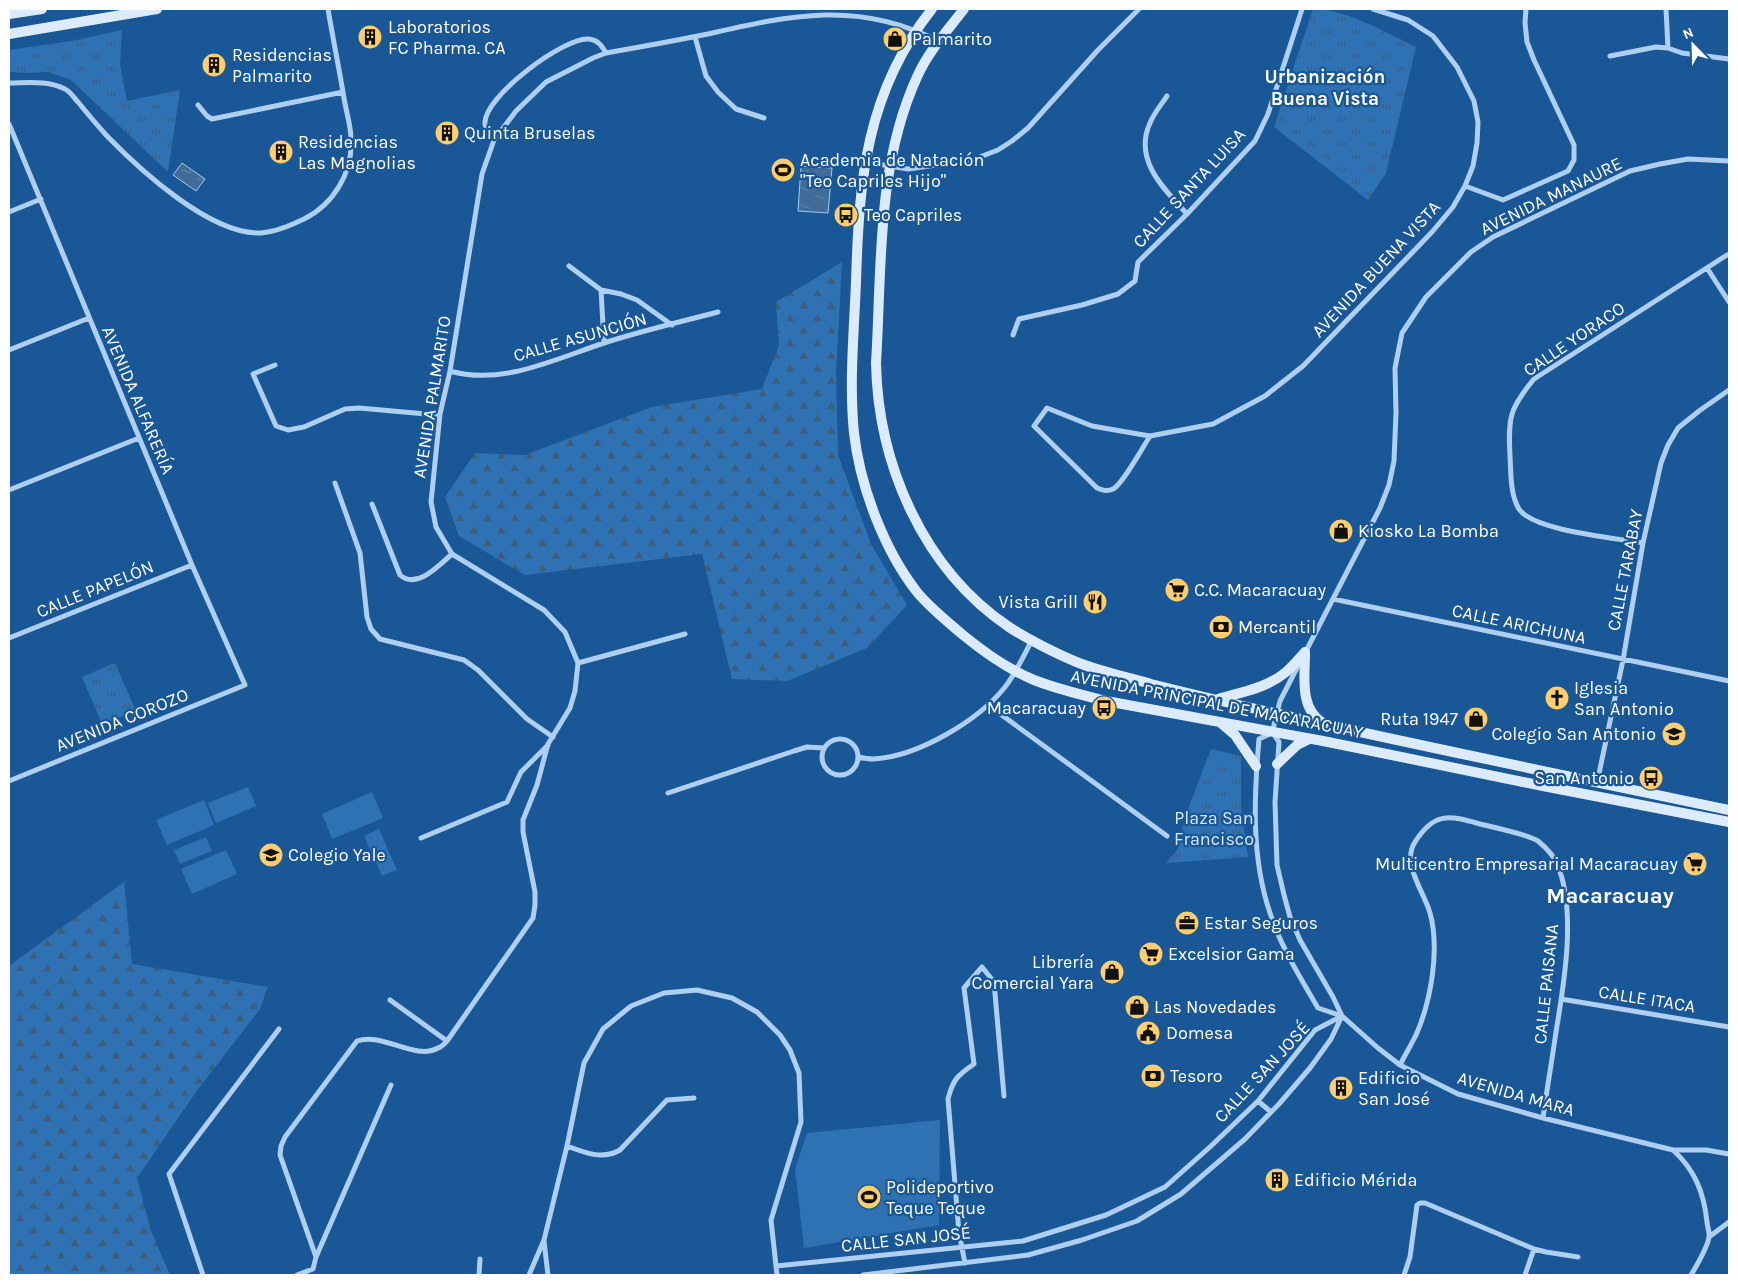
<svg xmlns="http://www.w3.org/2000/svg" width="1738" height="1284" font-family="Karla,sans-serif">
  <style>
    .grass { fill: url(#grass-tufts) }
    .forest { fill: url(#forest-firs) }
    .pitch { fill: #2e72b4 }
    .water { fill: url(#water-ripples); stroke: #a1cbf2 }
    .lines { fill: none; stroke-linecap: round; stroke-linejoin: round }
    .street { stroke: #aecff0; stroke-width: 5 }
    .secondary { stroke: #dcebfb; stroke-width: 10 }
    .labels { text-anchor: middle; dominant-baseline: central; stroke-width: 4.5; stroke-linejoin: round; paint-order: stroke }
    .poi-label { font-size: 18px; fill: #fff; stroke: #1a5797; text-anchor: start }
    .street-label { font-size: 18px; fill: #fff; stroke: #1a5797 }
    .park-label { font-size: 18px; fill: #d5e8fb; stroke: #1a5797 }
    .neighbourhood-label { font-size: 19px; font-weight: bold; fill: #fff; stroke: #1a5797 }
    .district-label { font-size: 22px; font-weight: bold; fill: #fff; stroke: #1a5797 }
  </style>
  <defs>
    <pattern id="grass-tufts" width="24" height="20" patternUnits="userSpaceOnUse" patternTransform="scale(1.25)"><rect width="24" height="20" fill="#2e72b4"/><path d="M3 7l-1-3M5 7V3M7 7l1-3M15 17l-1-3M17 17v-4M19 17l1-3" fill="none" stroke="#3e5d7b"/></pattern>
    <pattern id="forest-firs" width="22" height="20" patternUnits="userSpaceOnUse" patternTransform="scale(1.25)"><rect width="22" height="20" fill="#2e72b4"/><path d="M5 1l3.5 6h-7zM16 11l3.5 6h-7z" fill="#3e5d7b"/></pattern>
    <pattern id="water-ripples" width="26" height="14" patternUnits="userSpaceOnUse" patternTransform="scale(1.25)"><rect width="26" height="14" fill="#416c99"/><path d="M2 4q2-2 4 0t4 0M15 11q2-2 4 0t4 0" fill="none" stroke="#5e82a8"/></pattern>
  </defs>
  <rect width="100%" height="100%" fill="#1a5797"/>
  <path class="grass" d="M 1313,9 C 1345,9 1387,33 1416,47 L 1386,173 L 1368,200 L 1274,127 Z
    M 122,30 L 120,65 L 127,101 L 180,90 L 168,172 L 71,80 L 48,72 L 28,73 L 9,72 L 9,50 L 72,41 Z
    M 115,663 L 136,711 L 102,724 L 82,677 Z
    M 1211,749 L 1241,756 L 1241,807 L 1248,857 L 1166,863 L 1177,850 L 1186,814 Z"/>
  <path class="forest" d="M 842,262 L 836,373 L 838,455 L 871,544 L 907,605 L 867,648 L 787,681 L 732,679 L 702,554 L 525,575 L 459,536 L 445,497 L 475,453 L 525,455 L 652,407 L 762,389 L 779,345 L 776,302 Z
    M 124,882 L 132,964 L 268,987 L 260,1009 L 196,1092 L 137,1178 L 151,1231 L 170,1275 L 9,1275 L 9,966 Z"/>
  <path class="pitch" d="M 248,787 L 256,806 L 216,823 L 208,803 Z
    M 372,792 L 383,818 L 332,839 L 322,814 Z
    M 204,800 L 214,825 L 167,845 L 156,820 Z
    M 379,829 L 397,870 L 382,876 L 364,836 Z
    M 206,837 L 212,851 L 180,864 L 174,850 Z
    M 226,850 L 237,874 L 192,894 L 181,869 Z
    M 940,1120 L 939,1225 L 804,1248 L 795,1169 L 807,1133 Z"/>
  <path class="water" d="M 182,163 L 205,179 L 196,191 L 173,175 Z
    M 801,166 L 832,168 L 828,213 L 798,211 Z"/>
  <g class="lines">
    <path class="street" d="M 1666,9 L 1668,48
      M 695,37 L 706,76 L 718,92 L 736,109 L 764,118
      M 1610,56 L 1656,47 L 1668,48 L 1682,53 L 1729,59
      M 9,83 C 26,83 48,80 65,89 C 70,91 74,98 78,102 C 87,113 97,125 107,136 C 141,171 211,235 261,233 C 276,232 291,225 304,219 C 334,204 353,172 351,139 C 351,126 346,111 344,98 C 339,68 333,39 328,9
      M 1167,96 C 1161,105 1154,113 1150,123 C 1133,160 1164,189 1187,214
      M 198,105 L 207,116 L 212,119 L 343,92
      M 9,124 L 192,565 L 245,685 L 9,781
      M 494,140 C 490,135 486,131 485,124 C 482,98 565,36 589,39 C 598,40 602,46 606,53
      M 866,162 L 908,169 L 972,160 L 998,150 L 1012,141 L 1028,128 L 1098,50 L 1139,9
      M 1465,186 L 1503,200 L 1568,171 L 1574,160 L 1574,145 L 1534,60 L 1527,42 L 1525,23 L 1526,9
      M 9,212 L 41,199
      M 569,266 L 601,290 L 604,343
      M 1707,268 L 1729,302
      M 601,290 L 621,294 L 637,300 L 672,325
      M 1013,335 L 1019,319 L 1082,305 L 1118,294 L 1135,281 L 1138,262 L 1187,214 L 1255,141 L 1268,114 L 1302,9
      M 9,350 L 89,318
      M 275,365 L 253,374 L 276,426 L 288,430 L 304,427 L 345,409 L 359,408 L 426,414 L 440,414
      M 450,371 C 502,386 555,359 604,343 C 641,331 680,322 718,312
      M 1150,436 C 1143,447 1122,485 1113,489 C 1107,492 1102,490 1097,488 L 1034,426 L 1047,408 L 1092,426 L 1150,436 L 1213,424 L 1265,396 L 1303,366 L 1432,232 L 1453,207 L 1465,186 L 1473,166 L 1477,143 L 1478,122 L 1474,101 L 1457,67 L 1433,36 L 1408,20 L 1373,9
      M 335,483 L 360,553 L 367,617 L 371,629 L 380,639 L 464,660 L 478,670 L 527,719 L 553,737
      M 9,490 L 139,438
      M 372,504 L 400,575 C 417,590 439,565 452,554
      M 1643,543 C 1617,538 1533,531 1519,509 C 1510,494 1511,473 1510,456 C 1508,418 1509,409 1534,379 L 1727,255
      M 1333,599 L 1729,681
      M 9,638 L 192,565
      M 1305,653 L 1380,508 L 1389,485 L 1394,461 L 1396,413 L 1395,368 L 1402,333 L 1426,297 L 1471,252 L 1493,237 L 1630,171 L 1660,164 L 1688,159 L 1729,161
      M 578,663 L 685,634
      M 988,705 L 1167,836
      M 1272,733 L 1280,701 L 1300,662
      M 1272,733 L 1259,739 C 1254,797 1251,857 1270,913 C 1281,947 1300,977 1318,1008 L 1342,1016
      M 1273,733 L 1279,742 L 1275,802 L 1277,865 L 1284,895 L 1290,917 L 1300,940 L 1333,997 L 1342,1016 L 1378,1048 L 1400,1065 L 1458,1094 L 1543,1118 L 1673,1150 L 1706,1150 L 1729,1154
      M822 757a18 18 0 1 1 36 0a18 18 0 1 1-36 0Z
      M 858,757 C 863,758 868,759 873,759 C 917,757 978,721 1005,687 C 1016,673 1024,655 1032,640
      M 1597,783 L 1623,660 L 1643,543 L 1661,463 L 1668,445 L 1678,428 L 1699,411 L 1729,390
      M 668,793 L 794,751 L 807,747 L 824,748
      M 421,838 L 507,802 L 521,772 L 548,745
      M 1561,999 L 1729,1027
      M 390,1000 L 447,1041
      M 1400,1065 C 1405,1055 1411,1045 1416,1035 C 1431,1001 1440,949 1430,913 C 1424,891 1401,864 1415,842 C 1434,812 1449,815 1480,824 C 1492,827 1530,835 1538,841 C 1544,846 1554,856 1557,864 C 1577,909 1564,984 1556,1032 C 1552,1060 1547,1089 1543,1118
      M 1258,1101 L 1271,1112
      M 567,1146 C 585,1153 603,1160 620,1150 L 667,1100 L 694,1098
      M 1673,1150 C 1695,1170 1704,1193 1707,1222 C 1707,1226 1710,1232 1709,1237 C 1708,1246 1696,1267 1691,1275
      M 1709,1237 L 1729,1222
      M 544,1241 L 548,1275
      M 316,1257 L 280,1155 L 281,1146 L 285,1137 L 357,1041 C 383,1032 415,1061 438,1048 C 442,1047 445,1043 447,1041 L 533,918 L 535,905 L 535,892 L 523,832 L 523,820 L 537,785 L 548,744 L 570,708 L 575,691 L 578,663 L 565,632 L 544,610 L 452,554 L 436,527 L 431,502 L 440,414 L 450,371 L 482,174 L 494,140 L 516,111 L 546,82 L 593,58 L 606,53 C 640,47 674,41 708,34 C 791,15 859,0 938,41
      M 965,1263 L 959,1233 L 948,1099 C 953,1079 958,1075 974,1064 L 964,988 L 982,967 L 994,982 L 1004,1096
      M 776,1266 L 1023,1241 L 1106,1215 L 1165,1187 L 1211,1146 L 1258,1101 L 1315,1030 L 1342,1016
      M 203,1275 L 169,1174 L 279,1029
      M 297,1275 L 313,1269 L 316,1257 L 391,1085
      M 479,1275 L 480,1259
      M 529,1275 L 544,1240 L 567,1146 L 584,1063 L 603,1029 L 631,1006 L 664,993 L 697,990 L 732,998 L 757,1012 L 780,1035 L 790,1050 L 799,1073 L 801,1122 L 771,1220 L 777,1275
      M 863,1275 L 1028,1255 L 1082,1240 L 1137,1221 L 1181,1194 L 1245,1139 L 1279,1104 L 1310,1068 L 1331,1039 L 1342,1016
      M 1404,1275 L 1410,1257 L 1417,1205 L 1420,1203 L 1425,1203 L 1534,1249 L 1546,1252 L 1578,1257
      M 1525,1275 L 1534,1249"/>
    <path class="secondary" d="M 932,9 C 866,92 859,180 856,282 C 854,333 849,383 854,433 C 860,486 884,550 917,592 C 930,608 947,621 963,635 C 985,653 1007,669 1034,680 C 1057,689 1082,695 1106,701 L 1323,741 L 1543,786 L 1729,822
      M 964,9 C 947,31 928,52 917,77 C 876,167 882,267 876,363 C 878,464 923,569 1009,627 C 1027,639 1059,655 1079,663 C 1102,672 1127,677 1151,684 C 1191,694 1233,704 1274,713 C 1425,747 1577,778 1729,810
      M 9,14 L 42,9
      M 9,34 L 157,9
      M 1305,652 C 1305,677 1299,708 1323,723
      M 1218,699 C 1242,692 1267,688 1286,672 C 1293,666 1299,659 1305,652
      M 1222,724 L 1235,735 L 1256,766
      M 1277,764 L 1297,745 L 1309,739"/>
  </g>
  <defs>
    <symbol id="building-disc" viewBox="-11 -11 22 22"><circle r="9.5" fill="#ffce6d" stroke="#1a5797"/><path d="M-4-6H4V6H1V3H-1V6H-4ZM-2.5-4.3h1.7v1.8h-1.7ZM.8-4.3h1.7v1.8H.8ZM-2.5-1h1.7V.8h-1.7ZM.8-1h1.7V.8H.8Z" fill="#111"/></symbol>
    <symbol id="shop-disc" viewBox="-11 -11 22 22"><circle r="9.5" fill="#ffce6d" stroke="#1a5797"/><path d="M-5-2.5h2.3a2.7 3.5 0 0 1 5.4 0H5L5.5 6h-11ZM-1.5-2.5h3a1.5 2.3 0 0 0-3 0Z" fill="#111"/></symbol>
    <symbol id="stadium-disc" viewBox="-11 -11 22 22"><circle r="9.5" fill="#ffce6d" stroke="#1a5797"/><path d="M0-5a6.5 5 0 1 0 0 10a6.5 5 0 1 0 0-10ZM-3.5-1.8h7v3.6h-7Z" fill="#111"/></symbol>
    <symbol id="bus-disc" viewBox="-11 -11 22 22"><circle r="9.5" fill="#ffce6d" stroke="#1a5797"/><path d="M-5-6H5V4H4V6H2V4H-2V6H-4V4H-5ZM-3.5-4V0h7V-4ZM-3.5 1.2v1.5H-2V1.2ZM2 1.2v1.5H3.5V1.2Z" fill="#111"/></symbol>
    <symbol id="supermarket-disc" viewBox="-11 -11 22 22"><circle r="9.5" fill="#ffce6d" stroke="#1a5797"/><path d="M-6-5.5h2.5l.6 2H6L4.5 2H-2.5L-4.4-4H-6ZM-1.5 3.2a1.3 1.3 0 1 0 .1 0ZM3 3.2a1.3 1.3 0 1 0 .1 0Z" fill="#111"/></symbol>
    <symbol id="restaurant-disc" viewBox="-11 -11 22 22"><circle r="9.5" fill="#ffce6d" stroke="#1a5797"/><path d="M-5-6h1v4h1v-4h1v4h1v-4h1v5L-1.5 .5V6h-2V.5L-5-1ZM5-6V6H3V1.5H1.5Q1.5-4 5-6Z" fill="#111"/></symbol>
    <symbol id="bank-disc" viewBox="-11 -11 22 22"><circle r="9.5" fill="#ffce6d" stroke="#1a5797"/><path d="M-6-4H6V4H-6ZM0-2.3a2.3 2.3 0 1 0 0 4.6a2.3 2.3 0 1 0 0-4.6Z" fill="#111"/></symbol>
    <symbol id="church-disc" viewBox="-11 -11 22 22"><circle r="9.5" fill="#ffce6d" stroke="#1a5797"/><path d="M-1.2-6h2.4v3.5h3.3v2.4h-3.3V6h-2.4V-.1h-3.3v-2.4h3.3Z" fill="#111"/></symbol>
    <symbol id="school-disc" viewBox="-11 -11 22 22"><circle r="9.5" fill="#ffce6d" stroke="#1a5797"/><path d="M0-5L7-2L0 1L-7-2ZM-4 1L0 2.5L4 1V4Q0 6-4 4Z" fill="#111"/></symbol>
    <symbol id="office-disc" viewBox="-11 -11 22 22"><circle r="9.5" fill="#ffce6d" stroke="#1a5797"/><path d="M-6-3h4V-5.5h4V-3h4V5H-6ZM-1-4.5V-3h2v-1.5ZM-6 0V1H6V0Z" fill="#111"/></symbol>
    <symbol id="civic-disc" viewBox="-11 -11 22 22"><circle r="9.5" fill="#ffce6d" stroke="#1a5797"/><path d="M-.6-6.5H3V-4.5H.6V-3L4-1V1h2V6H-6V1h2V-1L-.6-3ZM-1.2 2.5V6h2.4V2.5Z" fill="#111"/></symbol>
  </defs>
  <g fill-rule="evenodd">
    <use href="#building-disc" x="356" y="23" width="28" height="28"/>
    <use href="#shop-disc" x="881" y="25" width="28" height="28"/>
    <use href="#building-disc" x="200" y="51" width="28" height="28"/>
    <use href="#building-disc" x="433" y="119" width="28" height="28"/>
    <use href="#building-disc" x="267" y="138" width="28" height="28"/>
    <use href="#stadium-disc" x="769" y="156" width="28" height="28"/>
    <use href="#bus-disc" x="832" y="201" width="28" height="28"/>
    <use href="#shop-disc" x="1327" y="517" width="28" height="28"/>
    <use href="#supermarket-disc" x="1163" y="576" width="28" height="28"/>
    <use href="#restaurant-disc" x="1081" y="588" width="28" height="28"/>
    <use href="#bank-disc" x="1207" y="613" width="28" height="28"/>
    <use href="#church-disc" x="1543" y="684" width="28" height="28"/>
    <use href="#bus-disc" x="1090" y="694" width="28" height="28"/>
    <use href="#shop-disc" x="1462" y="705" width="28" height="28"/>
    <use href="#school-disc" x="1660" y="720" width="28" height="28"/>
    <use href="#bus-disc" x="1637" y="764" width="28" height="28"/>
    <use href="#school-disc" x="257" y="841" width="28" height="28"/>
    <use href="#supermarket-disc" x="1681" y="850" width="28" height="28"/>
    <use href="#office-disc" x="1173" y="909" width="28" height="28"/>
    <use href="#supermarket-disc" x="1137" y="940" width="28" height="28"/>
    <use href="#shop-disc" x="1098" y="958" width="28" height="28"/>
    <use href="#shop-disc" x="1123" y="993" width="28" height="28"/>
    <use href="#civic-disc" x="1134" y="1019" width="28" height="28"/>
    <use href="#bank-disc" x="1139" y="1062" width="28" height="28"/>
    <use href="#building-disc" x="1327" y="1074" width="28" height="28"/>
    <use href="#building-disc" x="1263" y="1166" width="28" height="28"/>
    <use href="#stadium-disc" x="855" y="1183" width="28" height="28"/>
  </g>
  <g class="labels">
    <g class="poi-label">
      <text x="388" y="27">Laboratorios<tspan x="388" dy="21">FC Pharma. CA</tspan></text>
      <text x="912" y="39">Palmarito</text>
      <text x="232" y="55">Residencias<tspan x="232" dy="21">Palmarito</tspan></text>
      <text x="464" y="133">Quinta Bruselas</text>
      <text x="298" y="142">Residencias<tspan x="298" dy="21">Las Magnolias</tspan></text>
      <text x="800" y="160">Academia de Natación<tspan x="800" dy="21">"Teo Capriles Hijo"</tspan></text>
      <text x="864" y="215">Teo Capriles</text>
      <text x="1358" y="531">Kiosko La Bomba</text>
      <text x="1194" y="590">C.C. Macaracuay</text>
      <text x="1078" y="602" text-anchor="end">Vista Grill</text>
      <text x="1238" y="627">Mercantil</text>
      <text x="1574" y="688">Iglesia<tspan x="1574" dy="21">San Antonio</tspan></text>
      <text x="1086" y="708" text-anchor="end">Macaracuay</text>
      <text x="1458" y="719" text-anchor="end">Ruta 1947</text>
      <text x="1656" y="734" text-anchor="end">Colegio San Antonio</text>
      <text x="1634" y="778" text-anchor="end">San Antonio</text>
      <text x="288" y="855">Colegio Yale</text>
      <text x="1678" y="864" text-anchor="end">Multicentro Empresarial Macaracuay</text>
      <text x="1204" y="923">Estar Seguros</text>
      <text x="1168" y="954">Excelsior Gama</text>
      <text x="1094" y="962" text-anchor="end">Librería<tspan x="1094" dy="21">Comercial Yara</tspan></text>
      <text x="1154" y="1007">Las Novedades</text>
      <text x="1166" y="1033">Domesa</text>
      <text x="1170" y="1076">Tesoro</text>
      <text x="1358" y="1078">Edificio<tspan x="1358" dy="21">San José</tspan></text>
      <text x="1294" y="1180">Edificio Mérida</text>
      <text x="886" y="1187">Polideportivo<tspan x="886" dy="21">Teque Teque</tspan></text>
    </g>
    <g class="street-label">
      <text transform="translate(1189 188) rotate(-47)">CALLE SANTA LUISA</text>
      <text transform="translate(1551 196) rotate(-26)">AVENIDA MANAURE</text>
      <text transform="translate(1376 269) rotate(-47)">AVENIDA BUENA VISTA</text>
      <text transform="translate(580 337) rotate(-16)">CALLE ASUNCIÓN</text>
      <text transform="translate(1574 339) rotate(-34)">CALLE YORACO</text>
      <text transform="translate(432 397) rotate(-81)">AVENIDA PALMARITO</text>
      <text transform="translate(138 400) rotate(67)">AVENIDA ALFARERÍA</text>
      <text transform="translate(1625 570) rotate(-79)">CALLE TARABAY</text>
      <text transform="translate(95 589) rotate(-22)">CALLE PAPELÓN</text>
      <text transform="translate(1519 624) rotate(12)">CALLE ARICHUNA</text>
      <text transform="translate(1217 704) rotate(11)">AVENIDA PRINCIPAL DE MACARACUAY</text>
      <text transform="translate(122 720) rotate(-22)">AVENIDA COROZO</text>
      <text transform="translate(1546 984) rotate(-84)">CALLE PAISANA</text>
      <text transform="translate(1647 999) rotate(9)">CALLE ITACA</text>
      <text transform="translate(1262 1072) rotate(-47)">CALLE SAN JOSÉ</text>
      <text transform="translate(1516 1094) rotate(16)">AVENIDA MARA</text>
      <text transform="translate(906 1239) rotate(-6)">CALLE SAN JOSÉ</text>
    </g>
    <g class="park-label">
      <text x="1214" y="818">Plaza San<tspan x="1214" dy="21">Francisco</tspan></text>
    </g>
    <g class="neighbourhood-label">
      <text x="1325" y="77">Urbanización<tspan x="1325" dy="22">Buena Vista</tspan></text>
    </g>
    <g class="district-label">
      <text x="1610" y="896">Macaracuay</text>
    </g>
  </g>
  <rect width="1738" height="1284" fill="none" stroke="#ffffff" stroke-width="20"/>
  <g transform="translate(1693 45) rotate(337)" stroke="#1a5797" stroke-width="4" paint-order="stroke">
  <path d="M0-4L9 19L0 12L-9 19Z" fill="#ffffff"/>
  <text y="-8" font-size="14" font-weight="bold" text-anchor="middle" fill="#ffffff">N</text>
  </g>
</svg>
